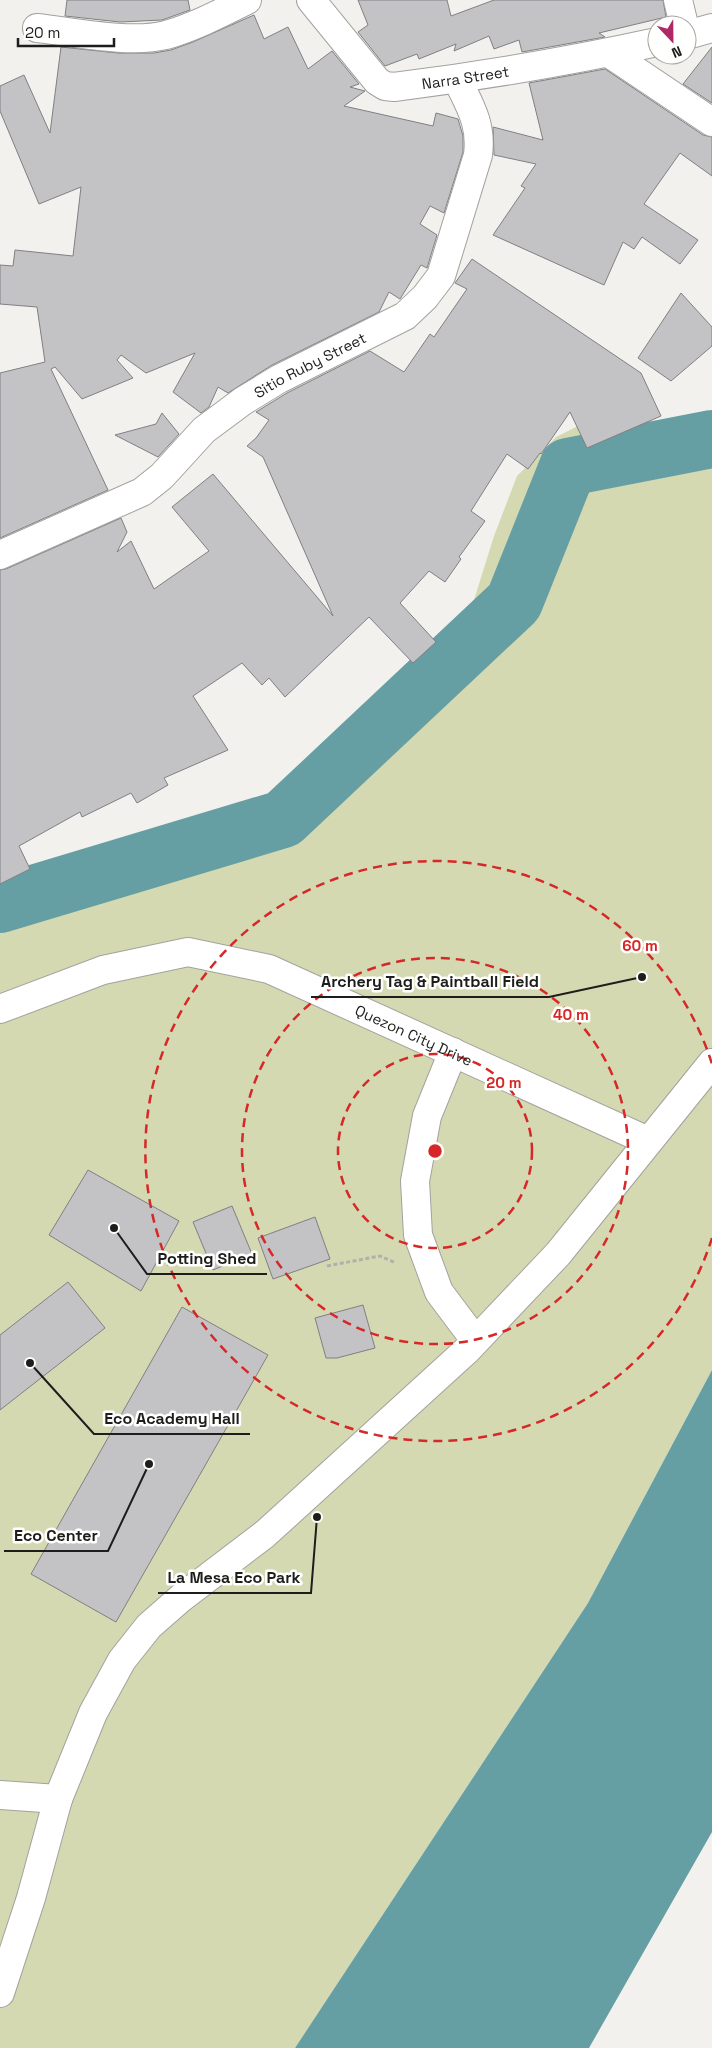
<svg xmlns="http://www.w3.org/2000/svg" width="712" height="2048" font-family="'Space Grotesk',sans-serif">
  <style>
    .green { fill: #d4d9b2 }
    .water { fill: #659fa3 }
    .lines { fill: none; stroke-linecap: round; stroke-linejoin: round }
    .river { stroke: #659fa3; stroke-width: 58 }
    .building { fill: #c3c3c6; stroke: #807f83 }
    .minor-casing { stroke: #a3a29e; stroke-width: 30 }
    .path { stroke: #b1b0ad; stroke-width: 3; stroke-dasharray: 4 2.5; stroke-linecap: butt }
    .minor { stroke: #fff; stroke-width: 28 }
    .ring { fill: none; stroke: #d62828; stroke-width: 2.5; stroke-dasharray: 9 6 }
    .labels { text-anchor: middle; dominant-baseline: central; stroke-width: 5; stroke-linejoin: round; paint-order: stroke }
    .street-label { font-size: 15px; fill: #1d1d1b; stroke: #fffffe }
    .centre { fill: #d62828; stroke: #fffffe; stroke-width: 2.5 }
    .ring-label { font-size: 15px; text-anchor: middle; font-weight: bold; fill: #d62828; stroke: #fffffe; stroke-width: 5; stroke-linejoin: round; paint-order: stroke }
    .leader { fill: none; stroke: #1d1d1b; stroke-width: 2 }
    .callout-dot { fill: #1d1d1b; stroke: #fffffe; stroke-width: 2 }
    .callout-label { font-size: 16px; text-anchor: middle; font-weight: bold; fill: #1d1d1b; stroke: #fffffe; stroke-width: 5; stroke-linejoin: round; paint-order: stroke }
  </style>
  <rect width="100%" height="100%" fill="#f3f1ee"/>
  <path class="green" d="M 624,403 L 683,442 L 712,415 L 712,1370 L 588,1603 L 295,2048 L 0,2048 L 0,904 L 283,819 L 366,705 L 468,619 L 494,536 L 517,476 L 556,437 Z"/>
  <path class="water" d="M 712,1370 L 712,1832 L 589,2048 L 295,2048 L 588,1603 Z"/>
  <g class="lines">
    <path class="river" d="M 0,904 L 283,819 L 514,602 L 568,467 L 712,439"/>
  </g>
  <path class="building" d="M 67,0 L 188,0 L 190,10 L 162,20 L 120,22 L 65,16 Z
    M 358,0 L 447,0 L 451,16 L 494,0 L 663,0 L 666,17 L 599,33 L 605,37 L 522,52 L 519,40 L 494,49 L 489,36 L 454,51 L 456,44 L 419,59 L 417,54 L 385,66 L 358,32 L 368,25 Z
    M 254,15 L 264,39 L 288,27 L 308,69 L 332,51 L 359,84 L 350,87 L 365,91 L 344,106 L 433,126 L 436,113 L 458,119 L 463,136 L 463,152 L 444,213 L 430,206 L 420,224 L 437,235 L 427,268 L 421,265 L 400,299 L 389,292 L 379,312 L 272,365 L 228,393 L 218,387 L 209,407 L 201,413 L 173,392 L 195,353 L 146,373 L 121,355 L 117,360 L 133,378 L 82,399 L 55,367 L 51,369 L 108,490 L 0,538 L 0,373 L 45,362 L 37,307 L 0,304 L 0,265 L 13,266 L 15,250 L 73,256 L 81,187 L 39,204 L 0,111 L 0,86 L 24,75 L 50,133 L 61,47 L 118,53 L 154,53 L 171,50 L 193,42 Z
    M 712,47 L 712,103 L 683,84 Z
    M 605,69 L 703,135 L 712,137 L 712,176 L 680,153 L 644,204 L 698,240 L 680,264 L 642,237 L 634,249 L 623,242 L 604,285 L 493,235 L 525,188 L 521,186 L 536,164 L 494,155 L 493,127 L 543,140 L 529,83 Z
    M 472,259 L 641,373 L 661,416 L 587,448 L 570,412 L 541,454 L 540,453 L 528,469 L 507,454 L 471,511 L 485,521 L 459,557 L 461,559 L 445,582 L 429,571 L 400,603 L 436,642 L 413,663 L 369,617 L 285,697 L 269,678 L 262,685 L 242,663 L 193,696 L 228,750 L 164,778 L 168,785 L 137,803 L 131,793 L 82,817 L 80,812 L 19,846 L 30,869 L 0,884 L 0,570 L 6,569 L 121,518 L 127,532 L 117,552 L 131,541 L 154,589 L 209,551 L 172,507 L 213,474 L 333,616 L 263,457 L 247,446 L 256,438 L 269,420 L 256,412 L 287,393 L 370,351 L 404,372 L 430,334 L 434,337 L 467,289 L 455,283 Z
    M 681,293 L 712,327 L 712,346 L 671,381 L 638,358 Z
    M 162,413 L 179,434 L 158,457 L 115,435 L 156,424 Z
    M 88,1170 L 179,1221 L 141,1291 L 49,1235 Z
    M 232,1206 L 252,1254 L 213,1270 L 193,1222 Z
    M 315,1217 L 330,1259 L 273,1279 L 258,1238 Z
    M 68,1282 L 105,1328 L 0,1410 L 0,1335 Z
    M 363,1305 L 375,1348 L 337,1358 L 326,1358 L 315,1318 Z
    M 182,1307 L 268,1355 L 116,1622 L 31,1574 Z"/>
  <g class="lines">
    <defs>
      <g id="minor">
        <path id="s1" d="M 311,0 L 377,81 L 385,86 L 394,87 C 482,76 570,61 657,42"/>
        <path d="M 678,0 L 684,25"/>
        <path d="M 37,28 C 74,32 130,44 166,35 C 194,27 221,13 247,0"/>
        <path d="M 687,35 L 712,28"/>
        <path d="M 609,53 L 712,122"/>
        <path id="s2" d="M 0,555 L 142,492 L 162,476 L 204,430 L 243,401 L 279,379 L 405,316 L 425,297 L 441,276 L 478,155 C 482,124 470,106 457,79"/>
        <path id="s3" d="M 0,1009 L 103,970 L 188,952 L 269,969 L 648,1141"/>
        <path d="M 453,1052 L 427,1116 L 415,1181 L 418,1235 L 439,1292 L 475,1340"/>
        <path d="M 0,1795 L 58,1799"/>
        <path d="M 0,1993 L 31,1898 L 58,1799 L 93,1713 L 122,1660 L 149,1626 L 181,1598 L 265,1534 L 466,1351 L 558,1254 L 712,1063"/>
      </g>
    </defs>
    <use href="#minor" class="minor-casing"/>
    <path class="path" d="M 327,1266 L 380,1256 L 396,1263"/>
    <use href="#minor" class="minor"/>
  </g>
  <g class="ring">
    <circle cx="435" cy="1151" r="97"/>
    <circle cx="435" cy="1151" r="193"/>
    <path d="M712 1238A290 290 0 1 1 712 1064"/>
  </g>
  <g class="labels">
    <g class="street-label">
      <text stroke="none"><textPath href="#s1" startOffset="195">Narra Street</textPath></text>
      <text stroke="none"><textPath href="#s2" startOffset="368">Sitio Ruby Street</textPath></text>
      <text stroke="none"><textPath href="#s3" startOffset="439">Quezon City Drive</textPath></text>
    </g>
  </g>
  <circle cx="435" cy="1151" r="8" class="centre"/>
  <g class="ring-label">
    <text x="640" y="951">60 m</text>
    <text x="571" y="1020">40 m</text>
    <text x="504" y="1088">20 m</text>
  </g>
  <path class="leader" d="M642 977L549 997H311M114 1228L147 1274H267M30 1363L94 1434H250M149 1464L108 1551H4M317 1517L311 1593H158"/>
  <g class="callout-dot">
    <circle cx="642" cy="977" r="5"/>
    <circle cx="114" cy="1228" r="5"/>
    <circle cx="30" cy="1363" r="5"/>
    <circle cx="149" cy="1464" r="5"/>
    <circle cx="317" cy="1517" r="5"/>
  </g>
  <g class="callout-label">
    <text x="430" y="987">Archery Tag &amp; Paintball Field</text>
    <text x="207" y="1264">Potting Shed</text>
    <text x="172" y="1424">Eco Academy Hall</text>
    <text x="56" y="1541">Eco Center</text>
    <text x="234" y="1583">La Mesa Eco Park</text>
  </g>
  <g transform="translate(672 40) rotate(158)"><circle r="24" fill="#fffffe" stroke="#a5a5a3"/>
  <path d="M0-4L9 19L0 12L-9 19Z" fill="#b12867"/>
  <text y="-8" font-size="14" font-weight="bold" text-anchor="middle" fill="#1d1d1b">N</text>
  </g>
  <path d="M18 38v8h96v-8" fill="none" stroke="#1d1d1b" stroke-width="2.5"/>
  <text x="25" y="38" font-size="15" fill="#1d1d1b" stroke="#fffffe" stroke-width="4" paint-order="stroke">20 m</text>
</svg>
